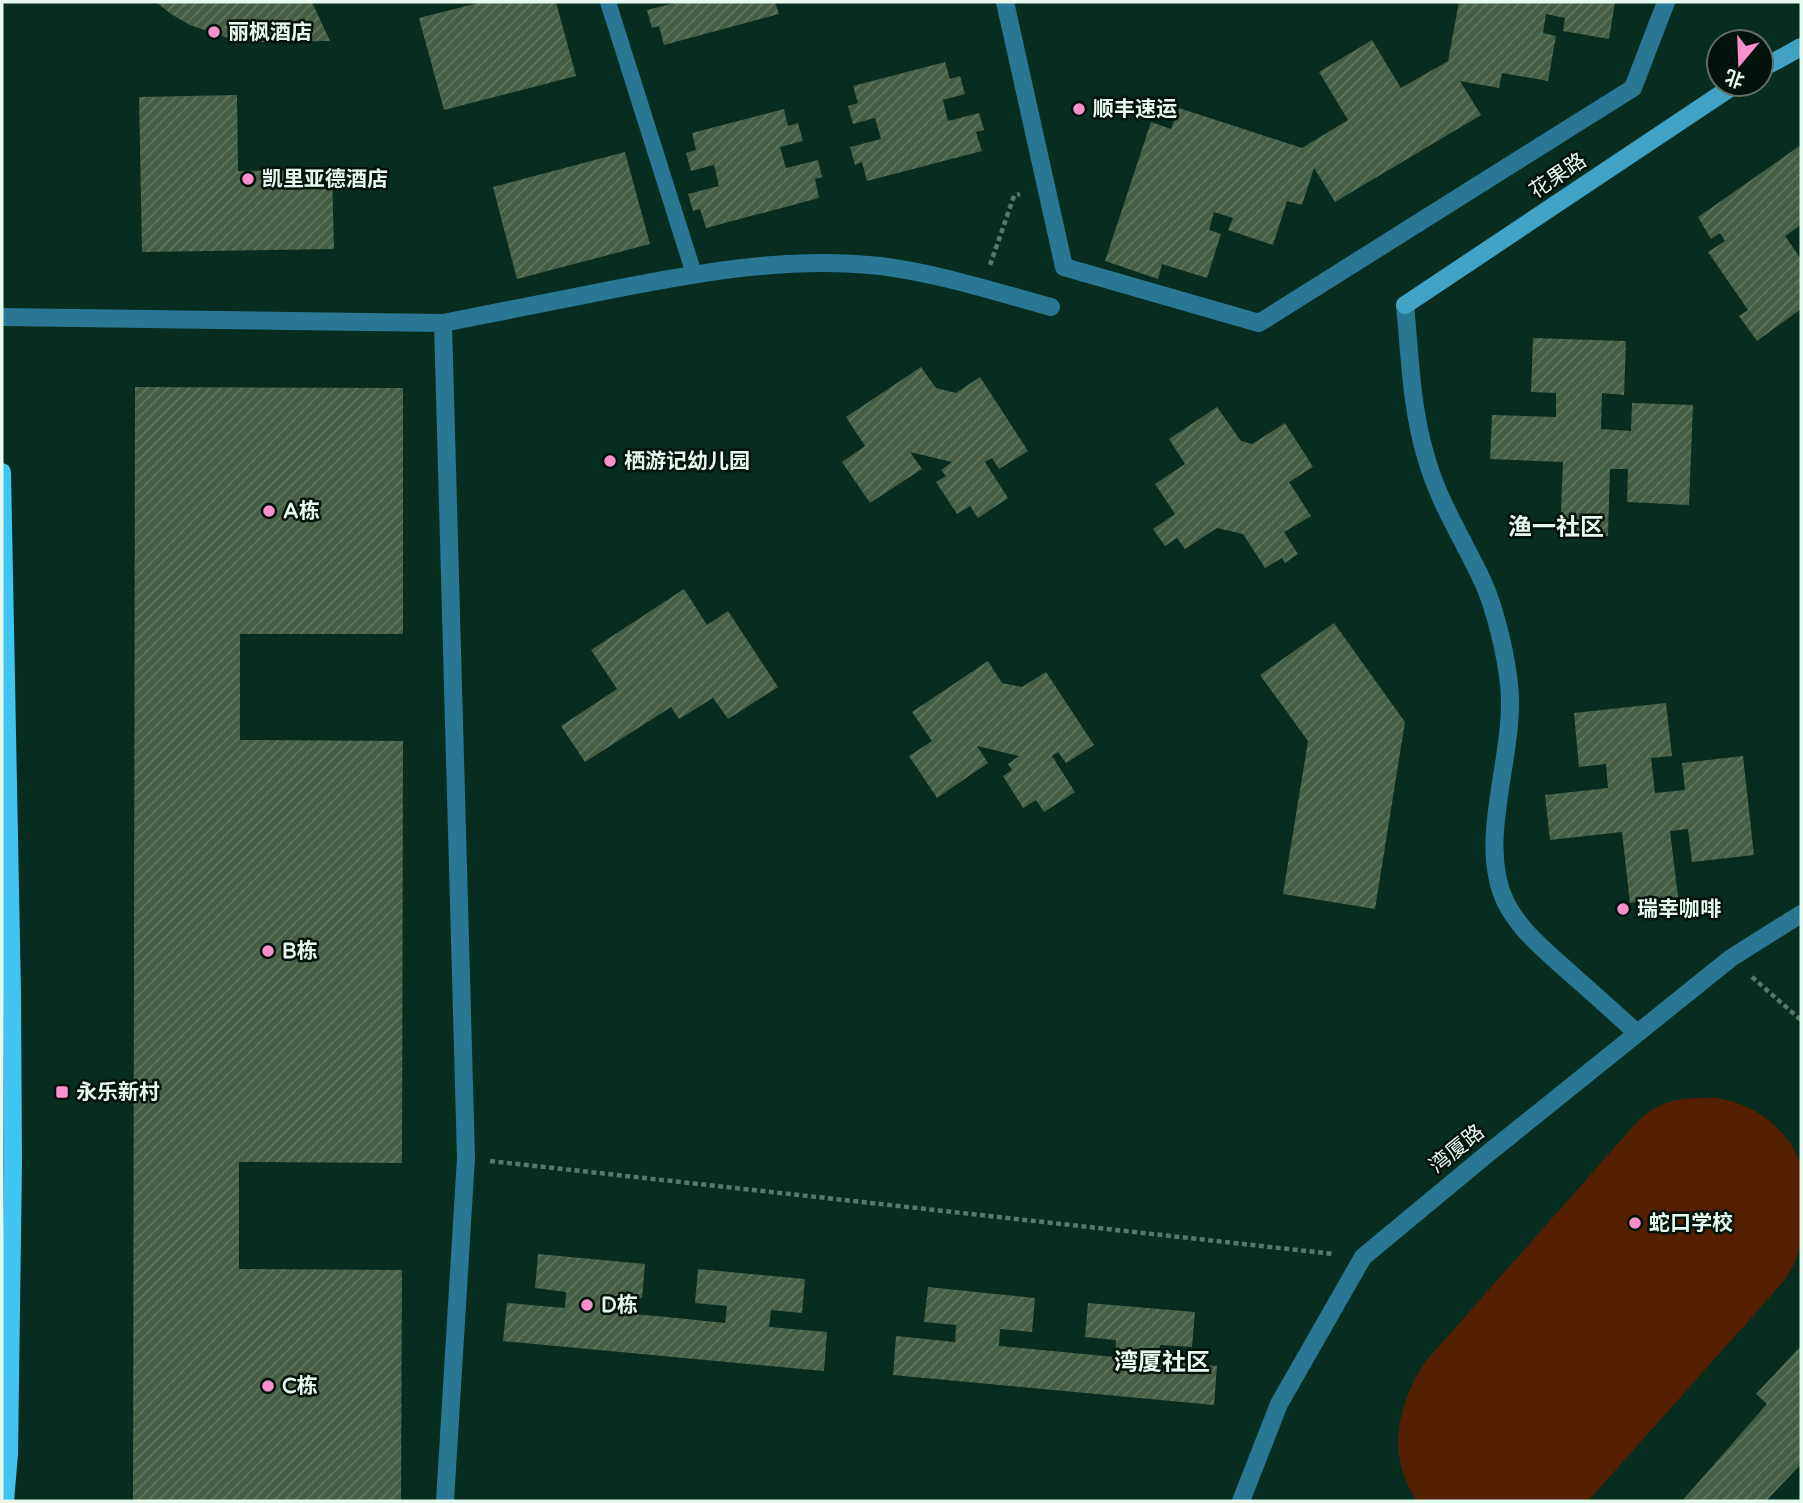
<svg xmlns="http://www.w3.org/2000/svg" width="1803" height="1503" font-family="'Varela Round','Noto Sans SC',sans-serif">
  <style>
    .green { fill: #552002 }
    .building { fill: url(#building-hatch) }
    .lines { fill: none; stroke-linecap: round; stroke-linejoin: round }
    .path { stroke: #58786c; stroke-width: 4.5; stroke-dasharray: 5 3.5; stroke-linecap: butt }
    .lane { stroke: #297792; stroke-width: 16 }
    .street { stroke: #297792; stroke-width: 18 }
    .secondary { stroke: #41a2c4; stroke-width: 18 }
    .primary { stroke: #40c4f1; stroke-width: 18 }
    .poi-dot { fill: #f890cc; stroke: #04120c; stroke-width: 2.5 }
    .labels { text-anchor: middle; dominant-baseline: central; stroke-width: 5; stroke-linejoin: round; paint-order: stroke }
    .poi-label { font-size: 21px; font-weight: bold; fill: #e5f9ef; stroke: #04120c; text-anchor: start }
    .street-label { font-size: 21px; fill: #e5f9ef; stroke: #04120c }
    .quarter-label { font-size: 24px; font-weight: bold; fill: #e5f9ef; stroke: #04120c }
  </style>
  <defs>
    <pattern id="building-hatch" width="6" height="6" patternUnits="userSpaceOnUse" patternTransform="scale(1.75)"><rect width="6" height="6" fill="#445e45"/><path d="M-1 1l2-2M0 6l6-6M5 7l2-2" fill="none" stroke="#5f7660"/></pattern>
  </defs>
  <rect width="100%" height="100%" fill="#062d20"/>
  <path class="green" d="M 1697,1098 C 1705,1098 1715,1097 1723,1099 C 1757,1106 1792,1132 1801,1167 C 1803,1180 1801,1196 1801,1210 C 1801,1243 1803,1253 1784,1281 L 1588,1501 L 1417,1501 C 1386,1456 1397,1405 1425,1362 L 1637,1122 C 1659,1103 1667,1100 1697,1098 Z"/>
  <path class="building" d="M 156,2 L 312,2 L 330,41 L 253,42 L 231,39 L 190,25 L 171,14 Z
    M 482,2 L 556,2 L 576,76 L 444,110 L 419,18 Z
    M 679,2 L 775,2 L 779,14 L 664,45 L 659,26 L 652,28 L 647,10 Z
    M 1459,2 L 1615,2 L 1609,39 L 1563,31 L 1565,18 L 1546,14 L 1543,33 L 1556,36 L 1548,81 L 1502,73 L 1499,88 L 1460,81 L 1481,115 L 1335,202 L 1314,168 L 1302,205 L 1287,201 L 1273,245 L 1228,230 L 1233,218 L 1214,212 L 1209,230 L 1221,234 L 1207,278 L 1162,264 L 1158,279 L 1105,261 L 1151,122 L 1171,129 L 1179,108 L 1302,148 L 1348,120 L 1319,72 L 1372,40 L 1401,88 L 1448,61 Z
    M 945,62 L 950,79 L 960,76 L 965,94 L 943,100 L 948,121 L 979,113 L 984,130 L 976,132 L 982,151 L 867,181 L 862,162 L 855,165 L 850,147 L 881,139 L 875,118 L 853,124 L 848,106 L 858,103 L 853,86 Z
    M 237,95 L 238,171 L 332,170 L 334,249 L 142,252 L 139,97 Z
    M 784,109 L 788,126 L 798,123 L 803,141 L 780,147 L 786,168 L 818,160 L 822,177 L 815,179 L 819,198 L 706,228 L 700,209 L 693,211 L 688,194 L 719,186 L 714,165 L 691,171 L 686,153 L 696,150 L 692,133 Z
    M 1801,145 L 1801,225 L 1785,236 L 1801,259 L 1801,309 L 1757,341 L 1739,316 L 1748,310 L 1708,252 L 1725,241 L 1720,233 L 1711,239 L 1698,217 Z
    M 625,152 L 650,244 L 517,279 L 493,187 Z
    M 1533,338 L 1626,341 L 1624,395 L 1602,393 L 1601,429 L 1631,431 L 1632,403 L 1693,405 L 1689,505 L 1627,502 L 1628,469 L 1610,469 L 1608,536 L 1560,534 L 1563,462 L 1490,459 L 1492,415 L 1556,417 L 1556,393 L 1531,392 Z
    M 921,367 L 936,388 L 956,393 L 980,377 L 1028,451 L 999,469 L 992,458 L 985,462 L 1008,498 L 978,518 L 970,506 L 957,514 L 936,482 L 946,476 L 941,470 L 952,462 L 910,452 L 922,469 L 870,503 L 842,462 L 865,446 L 846,417 Z
    M 135,387 L 403,388 L 403,634 L 240,634 L 240,740 L 403,741 L 402,1163 L 239,1162 L 239,1269 L 402,1270 L 401,1501 L 133,1501 Z
    M 1217,407 L 1241,441 L 1252,444 L 1285,423 L 1313,467 L 1289,482 L 1311,516 L 1284,532 L 1298,554 L 1285,563 L 1282,558 L 1265,568 L 1243,534 L 1217,528 L 1185,549 L 1177,538 L 1165,546 L 1153,529 L 1175,514 L 1155,484 L 1185,464 L 1169,439 Z
    M 684,589 L 707,625 L 728,611 L 778,687 L 728,719 L 713,698 L 679,719 L 671,707 L 585,762 L 561,726 L 617,689 L 591,650 Z
    M 1334,623 L 1405,722 L 1375,909 L 1283,894 L 1308,741 L 1260,675 Z
    M 988,661 L 1002,683 L 1022,687 L 1046,672 L 1094,745 L 1066,763 L 1058,752 L 1052,756 L 1075,792 L 1044,812 L 1036,800 L 1023,808 L 1003,776 L 1012,770 L 1008,764 L 1019,756 L 977,746 L 988,763 L 937,798 L 909,756 L 932,741 L 912,712 Z
    M 1666,703 L 1672,756 L 1651,758 L 1655,793 L 1685,790 L 1682,763 L 1743,756 L 1754,855 L 1692,862 L 1688,829 L 1670,831 L 1678,897 L 1630,903 L 1622,832 L 1550,840 L 1545,795 L 1608,788 L 1606,764 L 1579,767 L 1574,713 Z
    M 538,1254 L 645,1264 L 642,1298 L 610,1296 L 609,1312 L 667,1317 L 725,1323 L 727,1306 L 695,1303 L 698,1269 L 805,1279 L 802,1313 L 771,1310 L 769,1327 L 827,1332 L 824,1371 L 503,1341 L 507,1303 L 565,1308 L 566,1292 L 535,1288 Z
    M 928,1287 L 1035,1298 L 1032,1332 L 1000,1329 L 999,1346 L 1115,1357 L 1116,1340 L 1085,1337 L 1088,1303 L 1195,1312 L 1192,1347 L 1160,1345 L 1159,1361 L 1217,1366 L 1214,1405 L 893,1375 L 896,1336 L 955,1342 L 956,1325 L 924,1322 Z
    M 1801,1346 L 1801,1464 L 1766,1501 L 1682,1501 L 1767,1404 L 1756,1394 Z"/>
  <g class="lines">
    <path class="path" d="M 990,265 L 1014,196 L 1020,194
      M 1752,977 L 1801,1020
      M 490,1161 L 1334,1254"/>
    <path class="lane" d="M 608,2 L 694,274"/>
    <path class="street" d="M 1005,2 L 1064,267 L 1259,323 L 1633,88 L 1666,2
      M 1405,305 C 1410,355 1411,408 1426,457 C 1438,501 1464,541 1483,582 C 1495,608 1506,655 1509,684 C 1517,753 1475,840 1506,903 C 1521,932 1547,952 1570,973 C 1593,993 1615,1013 1637,1033
      M 2,317 L 443,323 L 466,1158 L 445,1501
      M 443,323 C 500,312 558,300 615,289 C 702,272 791,256 880,266 C 937,273 996,292 1051,307
      M 1241,1501 L 1279,1404 L 1363,1257 L 1486,1155 L 1731,958 L 1801,914"/>
    <path class="secondary" d="M 1761,69 L 1801,47
      M 1405,305 L 1736,84"/>
    <path class="primary" d="M 2,472 L 12,994 L 13,1163 L 9,1454 L 5,1501"/>
  </g>
  <g class="poi-dot">
    <circle cx="214" cy="32" r="7"/>
    <circle cx="1079" cy="109" r="7"/>
    <circle cx="248" cy="179" r="7"/>
    <circle cx="610" cy="461" r="7"/>
    <circle cx="269" cy="511" r="7"/>
    <circle cx="1623" cy="909" r="7"/>
    <circle cx="268" cy="951" r="7"/>
    <rect x="55" y="1085" width="14" height="14" rx="3.5"/>
    <circle cx="1635" cy="1223" r="7"/>
    <circle cx="587" cy="1305" r="7"/>
    <circle cx="268" cy="1386" r="7"/>
  </g>
  <g class="labels">
    <g class="poi-label">
      <text x="228" y="32">丽枫酒店</text>
      <text x="1093" y="109">顺丰速运</text>
      <text x="262" y="179">凯里亚德酒店</text>
      <text x="624" y="461">栖游记幼儿园</text>
      <text x="283" y="511">A栋</text>
      <text x="1637" y="909">瑞幸咖啡</text>
      <text x="282" y="951">B栋</text>
      <text x="76" y="1092">永乐新村</text>
      <text x="1649" y="1223">蛇口学校</text>
      <text x="601" y="1305">D栋</text>
      <text x="282" y="1386">C栋</text>
    </g>
    <g class="street-label">
      <text transform="translate(1558 176) rotate(-34)">花果路</text>
      <text transform="translate(1457 1149) rotate(-39)">湾厦路</text>
    </g>
    <g class="quarter-label">
      <text x="1556" y="527">渔一社区</text>
      <text x="1162" y="1362">湾厦社区</text>
    </g>
  </g>
  <rect width="1803" height="1503" fill="none" stroke="#e5f9ef" stroke-width="7"/>
  <g transform="translate(1740 63) rotate(199)"><circle r="33" fill="#04120c" stroke="#5e6e67" stroke-width="2"/>
  <path d="M0-5L12 26L0 18L-12 26Z" fill="#f890cc"/>
  <text y="-10" font-size="19" font-weight="bold" text-anchor="middle" fill="#e5f9ef">北</text>
  </g>
</svg>
